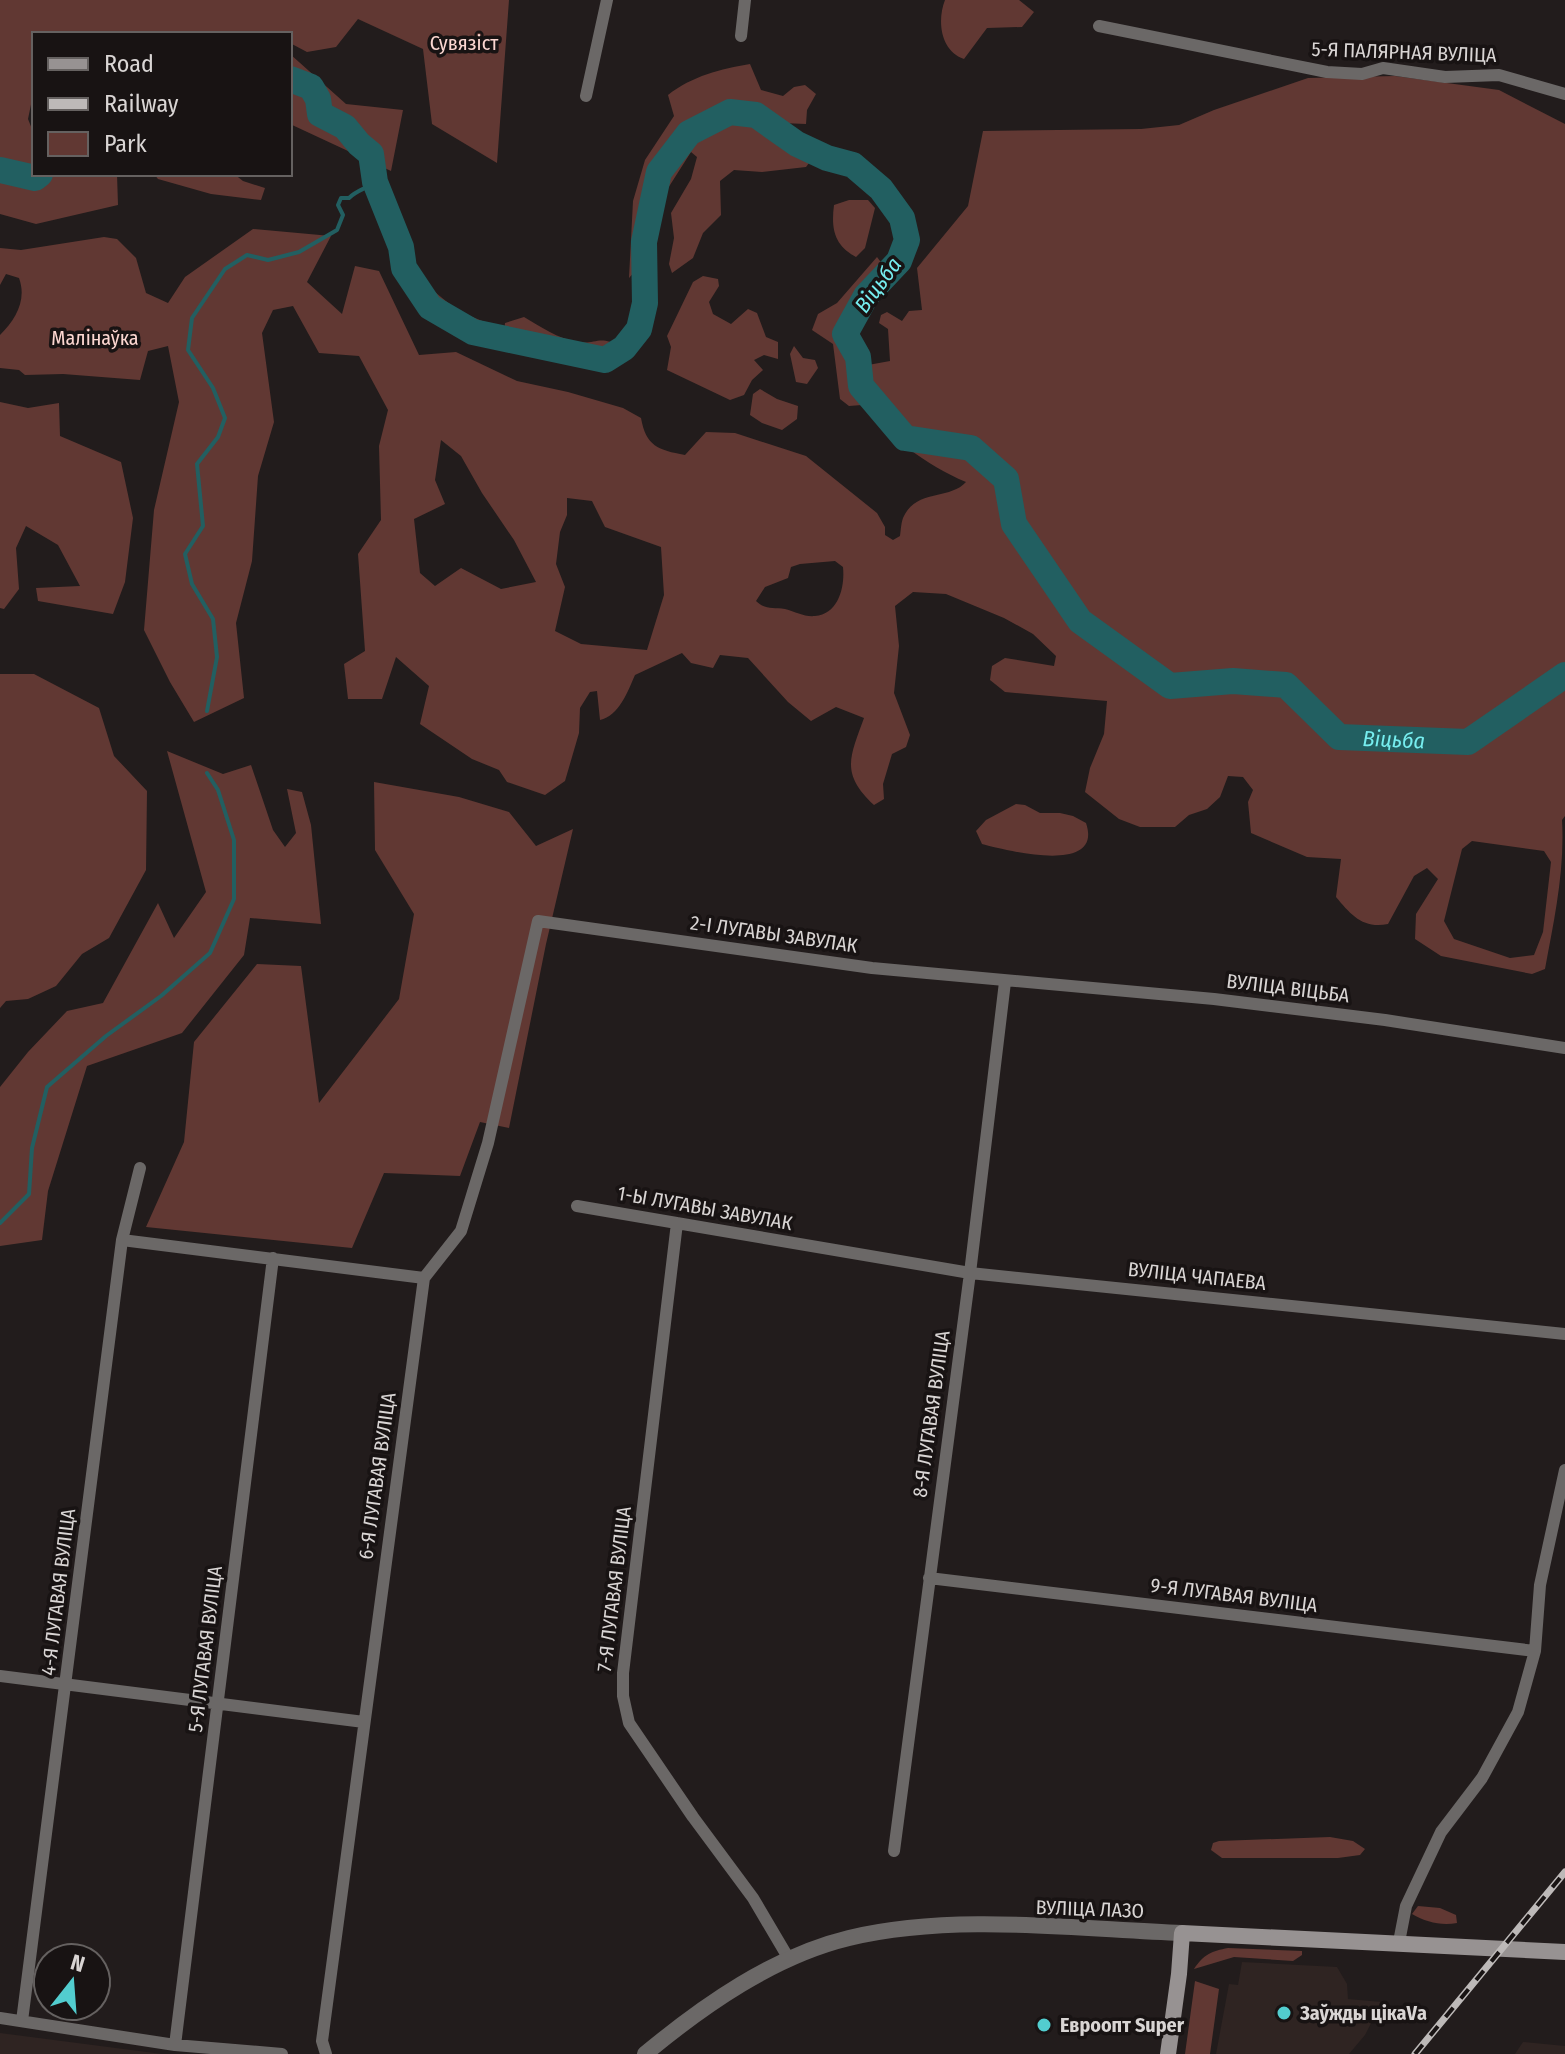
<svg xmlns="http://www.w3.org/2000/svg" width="1565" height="2054" font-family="'Fira Sans Condensed',sans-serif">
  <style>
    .built { fill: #2f2422 }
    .green { fill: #613833; fill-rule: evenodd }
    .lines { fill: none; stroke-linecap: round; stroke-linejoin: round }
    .stream { stroke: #225f61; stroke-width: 4 }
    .river { stroke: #225f61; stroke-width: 26 }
    .minor { stroke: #6b6867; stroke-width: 12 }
    .tertiary { stroke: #6b6867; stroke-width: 16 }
    .secondary { stroke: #979292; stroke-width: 16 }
    .rail-casing { stroke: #bdb9b8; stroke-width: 7 }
    .rail { stroke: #181313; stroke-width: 4; stroke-dasharray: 12; stroke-linecap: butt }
    .poi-dot { fill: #52cdcf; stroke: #181313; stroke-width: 3 }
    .labels { text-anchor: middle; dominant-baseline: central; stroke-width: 7; stroke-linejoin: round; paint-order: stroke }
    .park-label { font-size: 20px; fill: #fcd7d1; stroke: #181313 }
    .street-label { font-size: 20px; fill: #d9d5d4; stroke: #181313 }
    .poi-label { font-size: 20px; font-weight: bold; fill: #d9d5d4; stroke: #181313; text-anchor: start }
    .water-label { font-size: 22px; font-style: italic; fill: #76edef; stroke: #181313 }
  </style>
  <rect width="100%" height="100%" fill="#221c1c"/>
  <path class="built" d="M 1242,1962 L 1337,1967 L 1347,1984 L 1348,1999 L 1382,2002 L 1365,2035 L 1349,2054 L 1216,2054 L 1229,1984 L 1238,1985 Z
    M 0,2033 L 162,2054 L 0,2054 Z
    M 1523,2042 L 1565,2046 L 1565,2054 L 1515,2054 Z"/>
  <path class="green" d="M 0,0 L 509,0 L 497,163 L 432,124 L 423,49 L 358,19 L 336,47 L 307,52 L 290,43 L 290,34 L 266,32 L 267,34 L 34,34 L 34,90 L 28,119 L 34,134 L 34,174 L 117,174 L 118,205 L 36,224 L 0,214 Z
    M 945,0 L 1019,0 L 1034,12 L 1022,27 L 987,28 L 964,59 C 940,51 937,20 945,0 Z
    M 290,54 L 346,104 L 403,110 L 391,171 L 290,124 Z
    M 750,64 L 761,90 L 783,96 L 794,87 L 805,85 L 816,94 L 807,110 L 806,124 L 782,123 L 749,108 L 724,108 L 689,126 L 657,160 L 642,210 L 638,268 L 629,278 L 633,201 L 645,160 L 674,116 L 668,95 C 692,76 721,69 750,64 Z
    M 1395,76 L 1499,90 L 1565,124 L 1565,816 L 1562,820 C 1565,871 1554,920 1545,969 L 1532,974 L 1441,956 L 1415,939 L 1416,914 L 1438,879 L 1427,868 L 1414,876 L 1388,924 C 1363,929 1351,915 1336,897 L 1341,859 L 1307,857 L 1251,833 L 1248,802 L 1253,790 L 1243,777 L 1228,776 L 1220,797 L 1207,809 L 1189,815 L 1175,827 L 1140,827 L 1119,819 L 1085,792 L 1090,768 L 1104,734 L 1107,701 L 1005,692 L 990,680 L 992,666 L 1005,658 L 1054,666 L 1056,656 L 1033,634 L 1004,618 L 946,594 L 913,592 L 895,606 L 899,646 L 894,693 L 910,735 L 906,747 L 892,754 L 883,784 L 884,799 L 874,805 C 840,773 850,757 864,718 L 836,707 L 811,721 L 788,702 L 748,658 L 720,655 L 713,668 L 691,663 L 682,653 L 635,675 C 628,691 619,716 600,720 L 597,691 L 590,692 L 580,708 L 579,733 L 565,781 L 545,795 L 507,782 L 499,770 L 472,759 L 420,724 L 429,686 L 396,657 L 382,699 L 348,699 L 344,664 L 365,651 L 358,554 L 381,520 L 379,446 L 388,410 L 359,356 L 319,353 L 293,306 L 273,310 L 262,333 L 274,422 L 258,476 L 252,561 L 236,623 L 244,698 L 194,722 L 170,682 L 144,630 L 154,510 L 179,402 L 168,346 L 148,351 L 140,380 L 63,374 L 25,375 L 19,370 L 0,368 L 0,335 C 16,319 27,300 19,278 L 6,274 L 0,285 L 0,248 L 21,250 L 104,237 L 117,239 L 136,258 L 146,293 L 168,303 L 185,277 L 253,229 L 331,236 L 307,282 L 342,314 L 355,266 L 379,271 L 419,355 L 456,352 L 517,381 L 568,392 L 623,408 L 641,418 C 646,446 658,450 685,455 L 706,432 L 735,433 L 806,456 L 877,513 L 885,527 L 885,535 L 893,540 L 900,536 C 901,530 901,521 904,516 C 917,489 950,500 966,482 C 925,465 891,437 862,405 L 849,406 L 840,399 L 833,344 L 812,330 L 818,314 L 837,303 L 877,257 L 886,269 L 854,335 L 859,351 L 868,365 L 890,361 L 888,329 L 879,323 L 881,315 L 887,312 L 902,321 L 909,311 L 922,310 L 917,268 L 968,206 L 983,131 L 1141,129 L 1179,125 L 1214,110 L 1308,78 ZM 441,440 L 461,456 L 482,493 L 514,540 L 536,582 L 501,589 L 461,568 L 435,586 L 420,573 L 414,519 L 445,504 L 435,480 ZM 567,498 L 592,501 L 605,527 L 661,547 L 664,595 L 647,650 L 581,644 L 555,631 L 565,587 L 556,564 L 560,532 L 567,515 ZM 835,561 L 843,567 C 845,586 839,614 815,616 C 804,617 796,612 785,609 C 773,607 765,610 756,601 L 765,587 L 788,578 L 791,567 L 800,564 ZM 1472,841 L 1544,851 L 1551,862 L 1543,932 L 1534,955 L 1510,958 L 1454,939 L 1444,921 L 1462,849 Z
    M 745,119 L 812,159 L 806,167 L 762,172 L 734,170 L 720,181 L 721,215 L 703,233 L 693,258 L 672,273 L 669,264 L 674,238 L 671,213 L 691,179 L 697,157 L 691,152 L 663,196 L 656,198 C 666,169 684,139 714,125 C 723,121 736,121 745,119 Z
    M 154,174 L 234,174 L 243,181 L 265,188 L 261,200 L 211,194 L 158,179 Z
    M 849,200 L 868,200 L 875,208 L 865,248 L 856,257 C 834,245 831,229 834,205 Z
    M 703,276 L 718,279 L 719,286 L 709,302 L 713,314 L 731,324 L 748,309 L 757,313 L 766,337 L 778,342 L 778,359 L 764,355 L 754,360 L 763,370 L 752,380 L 744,395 L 730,400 L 667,370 L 671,347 L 667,336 L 693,282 Z
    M 419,279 L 458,311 L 487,323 L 487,332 L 481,339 L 465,337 L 414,293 L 410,282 Z
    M 524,317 C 539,326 559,339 577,342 C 596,345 600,334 620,347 L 605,362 C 576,364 527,352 504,335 L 505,323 Z
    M 794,346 L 803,358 L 815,360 L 818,368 L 807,384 L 796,382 L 790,354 Z
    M 760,389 L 777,399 L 798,406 L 797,419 L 782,430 L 762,423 L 750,415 L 753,394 Z
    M 0,402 L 28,408 L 59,403 L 60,436 L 121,462 L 133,518 L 125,582 L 113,614 L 38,601 L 36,588 L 80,586 L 58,545 L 26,526 L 16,548 L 19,589 L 4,609 L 0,608 Z
    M 0,674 L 34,674 L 99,708 L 114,756 L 147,791 L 146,870 L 109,938 L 82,954 L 56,986 L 28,999 L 6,1001 L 0,1008 Z
    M 167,751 L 223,774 L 251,765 L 273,830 L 285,847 L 296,833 L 287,789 L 302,792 L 311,825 L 321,924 L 250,918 L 244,955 L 182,1033 L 87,1066 L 48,1191 L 42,1240 L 0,1246 L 0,1087 L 28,1052 L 67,1011 L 103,1003 L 158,903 L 174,938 L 206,892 Z
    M 374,782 L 459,797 L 509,812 L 536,846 L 573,829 L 546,944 L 509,1128 L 480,1122 L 460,1176 L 384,1173 L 352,1248 L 146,1227 L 184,1142 L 194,1042 L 257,964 L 301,966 L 319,1103 L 399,999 L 414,914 L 375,850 Z
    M 1016,804 L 1025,805 L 1040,813 L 1060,813 L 1073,816 L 1086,823 C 1104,876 1005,850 982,844 L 976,831 L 986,820 Z
    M 1330,1837 L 1353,1841 L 1365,1849 L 1360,1855 L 1338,1858 L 1222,1858 L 1211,1850 L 1213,1843 L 1219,1841 Z
    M 1418,1906 L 1440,1908 L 1456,1915 L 1457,1923 C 1441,1926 1426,1922 1412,1914 Z
    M 1228,1948 L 1302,1951 L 1302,1955 L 1293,1961 L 1234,1957 L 1194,1969 C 1204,1954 1212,1951 1228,1948 Z
    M 1195,1981 L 1219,1989 L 1210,2054 L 1185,2054 Z"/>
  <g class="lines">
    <path class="stream" d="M 207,711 L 217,657 L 213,619 L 192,584 L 185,554 L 203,526 L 197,464 L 218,437 L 225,418 L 213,388 L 188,350 L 192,318 L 225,269 L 247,255 L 268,260 L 299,252 L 337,230 L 343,215 L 338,205 L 341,198 L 349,198 C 357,190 366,189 375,182
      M 0,1223 L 29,1194 L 32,1148 L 47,1087 L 106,1036 L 161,996 L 210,953 L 234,899 L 234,840 L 218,790 L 207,773"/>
    <g class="river">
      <path id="s1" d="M 290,79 L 311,87 L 318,99 L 320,114 L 345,127 L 359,144 L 371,154 L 375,182 L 401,247 L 404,268 L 430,307 L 473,332 L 605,360 L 624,348 L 639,329 L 645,303 L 644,242 L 659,172 L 689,133 L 730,112 L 756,115 L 797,144 L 827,158 L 853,165 L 881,189 L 902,218 L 907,240 L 899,261 L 866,296 L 845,334 L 858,357 L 861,386 L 905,438 L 971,448 L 1006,479 L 1014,524 L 1080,621 L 1170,686 L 1233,681 L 1286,685 L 1339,737 L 1468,742 L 1565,675"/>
      <path d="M 0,170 L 35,178 L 40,174"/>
    </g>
    <path class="minor" d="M 1099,26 L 1327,72 L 1362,74 L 1383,68 L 1445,77 L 1499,75 L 1565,94
      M 741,36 L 745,0
      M 586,96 L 607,0
      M 577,1206 L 970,1273 L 1565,1334
      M 677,1223 L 623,1673 L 623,1696 L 629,1723 L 693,1817 L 753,1898 L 789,1959
      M 122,1240 L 424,1278
      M 929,1578 L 1535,1651
      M 0,1676 L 364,1722
      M 894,1851 L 970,1273 L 1005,982
      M 1399,1942 L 1406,1906 L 1441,1832 L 1482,1778 L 1518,1712 L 1535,1651 L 1540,1585 L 1565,1470
      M 0,2018 L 175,2045 L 282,2054
      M 22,2021 L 122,1240 L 140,1168
      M 175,2045 L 273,1258
      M 326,2054 L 322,2041 L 424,1278 L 461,1231 L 488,1143 L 538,921 L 872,968 L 1214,999 L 1385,1020 L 1565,1048"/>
    <path class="tertiary" d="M 645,2054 C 704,2005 774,1956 849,1938 C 953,1913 1076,1929 1182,1933"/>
    <path class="secondary" d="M 1168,2054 L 1179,1974 L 1182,1933 L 1565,1952"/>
    <defs>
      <path id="rail" d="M 1415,2054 L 1565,1872"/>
    </defs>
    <use href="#rail" class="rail-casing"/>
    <use href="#rail" class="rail"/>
  </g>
  <g class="poi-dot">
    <circle cx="1284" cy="2013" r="8"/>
    <circle cx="1044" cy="2025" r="8"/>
  </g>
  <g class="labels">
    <g class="park-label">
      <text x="464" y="43">Сувязіст</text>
      <text x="95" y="338">Малінаўка</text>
    </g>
    <g class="street-label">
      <text transform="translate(1404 52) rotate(2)">5-Я ПАЛЯРНАЯ ВУЛІЦА</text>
      <text transform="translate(774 934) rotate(8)">2-І ЛУГАВЫ ЗАВУЛАК</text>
      <text transform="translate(1288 988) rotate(7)">ВУЛІЦА ВІЦЬБА</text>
      <text transform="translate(705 1208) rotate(10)">1-Ы ЛУГАВЫ ЗАВУЛАК</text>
      <text transform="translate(1197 1276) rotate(6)">ВУЛІЦА ЧАПАЕВА</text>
      <text transform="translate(931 1414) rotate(-82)">8-Я ЛУГАВАЯ ВУЛІЦА</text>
      <text transform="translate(377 1476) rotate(-82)">6-Я ЛУГАВАЯ ВУЛІЦА</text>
      <text transform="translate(614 1589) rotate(-83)">7-Я ЛУГАВАЯ ВУЛІЦА</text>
      <text transform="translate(58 1592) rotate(-83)">4-Я ЛУГАВАЯ ВУЛІЦА</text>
      <text transform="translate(1234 1595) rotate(7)">9-Я ЛУГАВАЯ ВУЛІЦА</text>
      <text transform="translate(205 1649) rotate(-83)">5-Я ЛУГАВАЯ ВУЛІЦА</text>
      <text transform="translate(1090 1909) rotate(2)">ВУЛІЦА ЛАЗО</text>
    </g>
    <g class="poi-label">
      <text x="1300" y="2013">Заўжды цікаVа</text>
      <text x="1060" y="2025">Евроопт Super</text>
    </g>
    <g class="water-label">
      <text transform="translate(878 285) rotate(-54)">Віцьба</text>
      <text stroke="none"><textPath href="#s1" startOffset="1872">Віцьба</textPath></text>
    </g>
  </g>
  <rect x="32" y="32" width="260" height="144" fill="#181313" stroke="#656160" stroke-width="2"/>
  <rect x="48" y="58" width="40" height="12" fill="#979292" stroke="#656160" stroke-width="2"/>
  <text x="104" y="72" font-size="24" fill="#d9d5d4">Road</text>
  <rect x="48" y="98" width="40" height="12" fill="#bdb9b8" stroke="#656160" stroke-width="2"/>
  <text x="104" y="112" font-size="24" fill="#d9d5d4">Railway</text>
  <rect x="48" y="132" width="40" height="24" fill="#613833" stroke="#656160" stroke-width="2"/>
  <text x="104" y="152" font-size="24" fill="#d9d5d4">Park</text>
  <g transform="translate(72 1982) rotate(17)"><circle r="38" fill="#181313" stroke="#656160" stroke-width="2"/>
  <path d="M0-6L14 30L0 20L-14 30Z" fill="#52cdcf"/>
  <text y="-12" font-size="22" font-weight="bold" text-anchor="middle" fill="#d9d5d4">N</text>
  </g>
</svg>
